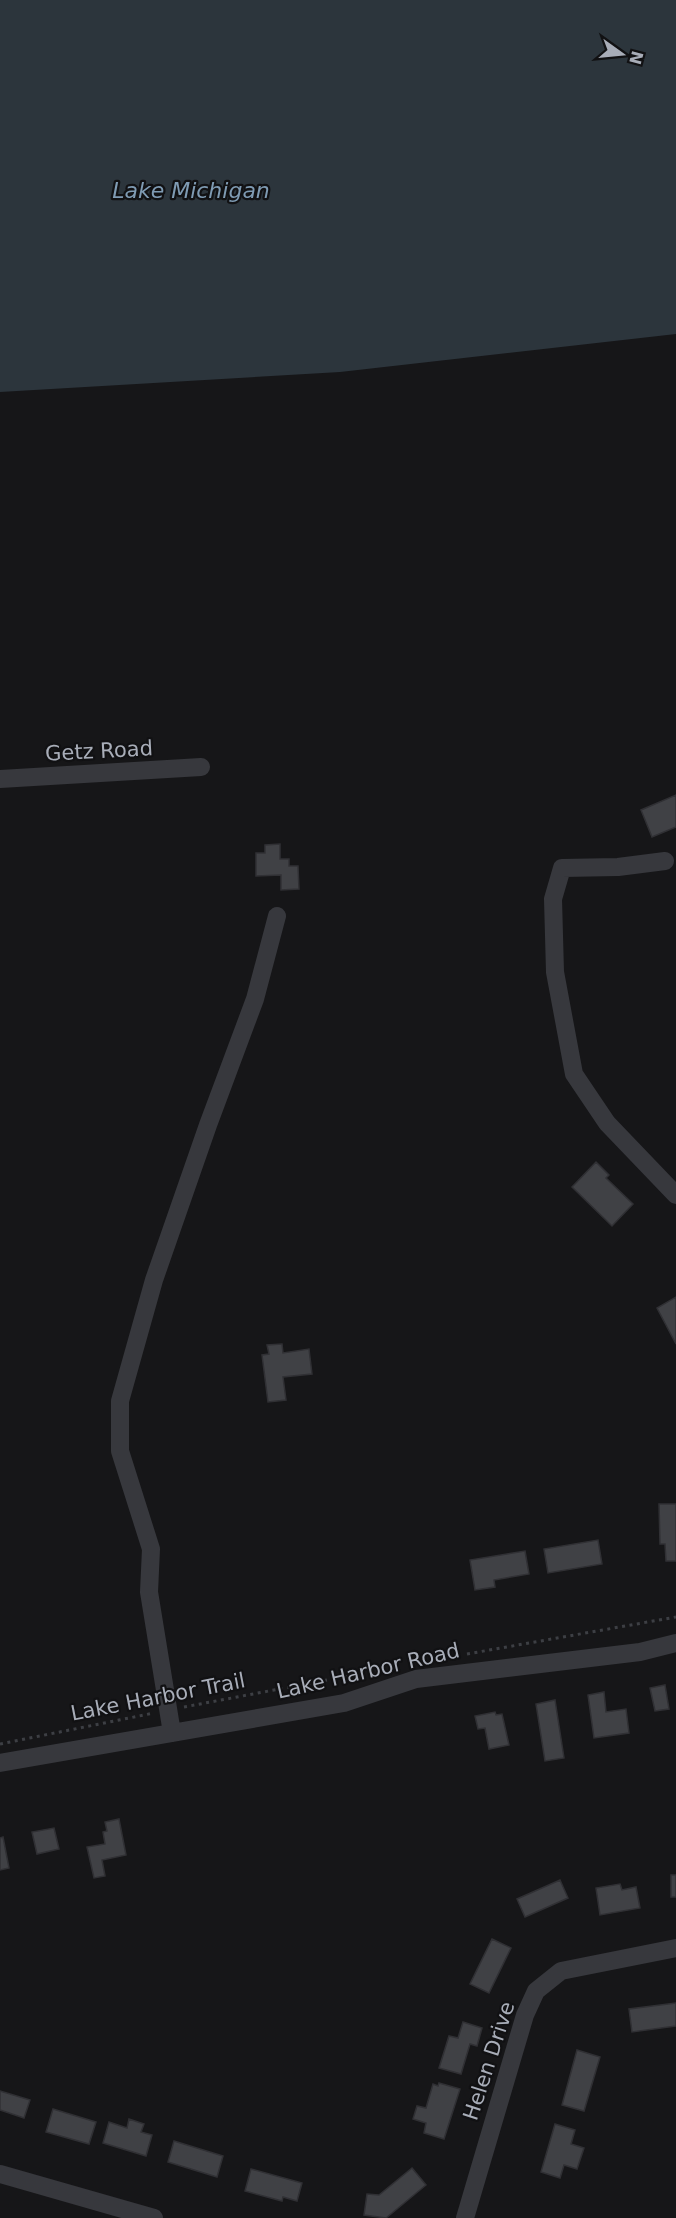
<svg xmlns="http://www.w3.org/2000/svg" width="676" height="2218" font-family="'DejaVu Sans',sans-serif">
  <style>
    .water { fill: #2c353c }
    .building { fill: #404145; stroke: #303034; stroke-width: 1.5 }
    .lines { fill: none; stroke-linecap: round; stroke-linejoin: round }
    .path { stroke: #3d3f44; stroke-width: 3; stroke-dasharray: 3 4.5; stroke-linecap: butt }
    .minor { stroke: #37383d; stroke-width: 18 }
    .labels { text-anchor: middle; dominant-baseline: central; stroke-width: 4.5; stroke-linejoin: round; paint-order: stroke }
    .street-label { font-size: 21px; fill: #a8adb8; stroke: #111113 }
    .water-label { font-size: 22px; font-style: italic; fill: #7f9bb3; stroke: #111113 }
  </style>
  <rect width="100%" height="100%" fill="#161618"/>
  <path class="water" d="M 0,0 L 676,0 L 676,334 L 340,372 L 0,392 Z"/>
  <path class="building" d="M 676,795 L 676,827 L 652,837 L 641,810 Z
    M 280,844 L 280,859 L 289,859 L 289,866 L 298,866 L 299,889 L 281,890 L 281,875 L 256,876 L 256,853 L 265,853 L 265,845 Z
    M 596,1162 L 609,1175 L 606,1178 L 633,1204 L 612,1226 L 572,1187 Z
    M 676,1297 L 676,1344 L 657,1308 Z
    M 282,1344 L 283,1353 L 309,1349 L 312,1374 L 283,1377 L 286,1400 L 268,1402 L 262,1355 L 269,1354 L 267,1345 Z
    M 659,1504 L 676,1504 L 676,1561 L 666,1561 L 665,1544 L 660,1544 Z
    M 598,1540 L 602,1564 L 548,1573 L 544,1549 Z
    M 525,1551 L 529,1574 L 494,1580 L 495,1587 L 475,1590 L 470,1560 Z
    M 665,1685 L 669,1709 L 655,1711 L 650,1688 Z
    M 604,1692 L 606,1712 L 626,1709 L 629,1733 L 594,1738 L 588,1695 Z
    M 555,1700 L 564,1758 L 545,1761 L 536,1704 Z
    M 495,1712 L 496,1715 L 502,1714 L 509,1745 L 489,1749 L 485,1728 L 478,1729 L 475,1716 Z
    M 119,1819 L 126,1855 L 102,1860 L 105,1876 L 94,1878 L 87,1847 L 105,1844 L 103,1832 L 107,1831 L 105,1822 Z
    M 54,1828 L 59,1849 L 37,1854 L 32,1832 Z
    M 3,1837 L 9,1868 L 0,1870 L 0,1838 Z
    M 671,1875 L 676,1875 L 676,1897 L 671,1897 Z
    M 560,1880 L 568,1898 L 525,1917 L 517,1899 Z
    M 620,1884 L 622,1890 L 636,1887 L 640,1908 L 600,1915 L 596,1888 Z
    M 492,1939 L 511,1948 L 489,1993 L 470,1984 Z
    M 676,2003 L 676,2026 L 632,2032 L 629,2009 Z
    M 463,2022 L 482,2028 L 477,2046 L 470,2044 L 461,2074 L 439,2068 L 449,2036 L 458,2038 Z
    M 577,2050 L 600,2057 L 584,2111 L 562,2105 Z
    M 439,2083 L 460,2089 L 444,2139 L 424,2133 L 426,2123 L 413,2119 L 417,2106 L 426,2108 L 433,2084 L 438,2086 Z
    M 0,2091 L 30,2100 L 24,2118 L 0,2110 Z
    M 53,2109 L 96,2122 L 89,2144 L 46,2132 Z
    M 129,2119 L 144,2124 L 141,2132 L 152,2135 L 146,2156 L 103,2143 L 109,2122 L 127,2128 Z
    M 555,2124 L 575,2130 L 571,2144 L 584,2148 L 577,2169 L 564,2165 L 560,2178 L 541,2172 Z
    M 174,2141 L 223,2156 L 217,2177 L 168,2162 Z
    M 412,2168 L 426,2185 L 386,2218 L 364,2215 L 367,2194 L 379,2195 Z
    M 251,2169 L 302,2183 L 297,2201 L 283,2197 L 282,2201 L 245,2191 Z"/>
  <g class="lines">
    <path class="path" d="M 467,1654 L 676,1617
      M 184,1707 L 396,1667
      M 0,1744 L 154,1713"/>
    <path class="minor" d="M 0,779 L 201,767
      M 665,861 L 618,867 L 562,868 L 553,899 L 555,972 L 574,1074 L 607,1123 L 676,1195
      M 172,1733 L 149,1592 L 151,1549 L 120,1451 L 120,1401 L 154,1280 L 208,1125 L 255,999 L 277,916
      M 0,1763 L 344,1703 L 416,1679 L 640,1652 L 676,1643
      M 0,2174 L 154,2218
      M 465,2218 L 525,2015 L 536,1991 L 561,1971 L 676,1948"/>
  </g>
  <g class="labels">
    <g class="street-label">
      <text transform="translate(99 751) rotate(-3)">Getz Road</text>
      <text transform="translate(368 1671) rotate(-13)">Lake Harbor Road</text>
      <text transform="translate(158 1697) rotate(-11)">Lake Harbor Trail</text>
      <text transform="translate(489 2061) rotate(-72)">Helen Drive</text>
    </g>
    <g class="water-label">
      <text x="191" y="190">Lake Michigan</text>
    </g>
  </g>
  <g transform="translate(622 54) rotate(105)" stroke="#111113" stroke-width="4.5" paint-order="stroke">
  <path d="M0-4.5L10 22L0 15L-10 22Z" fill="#a8adb8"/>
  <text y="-9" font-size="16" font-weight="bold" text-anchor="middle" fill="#a8adb8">N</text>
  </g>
</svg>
